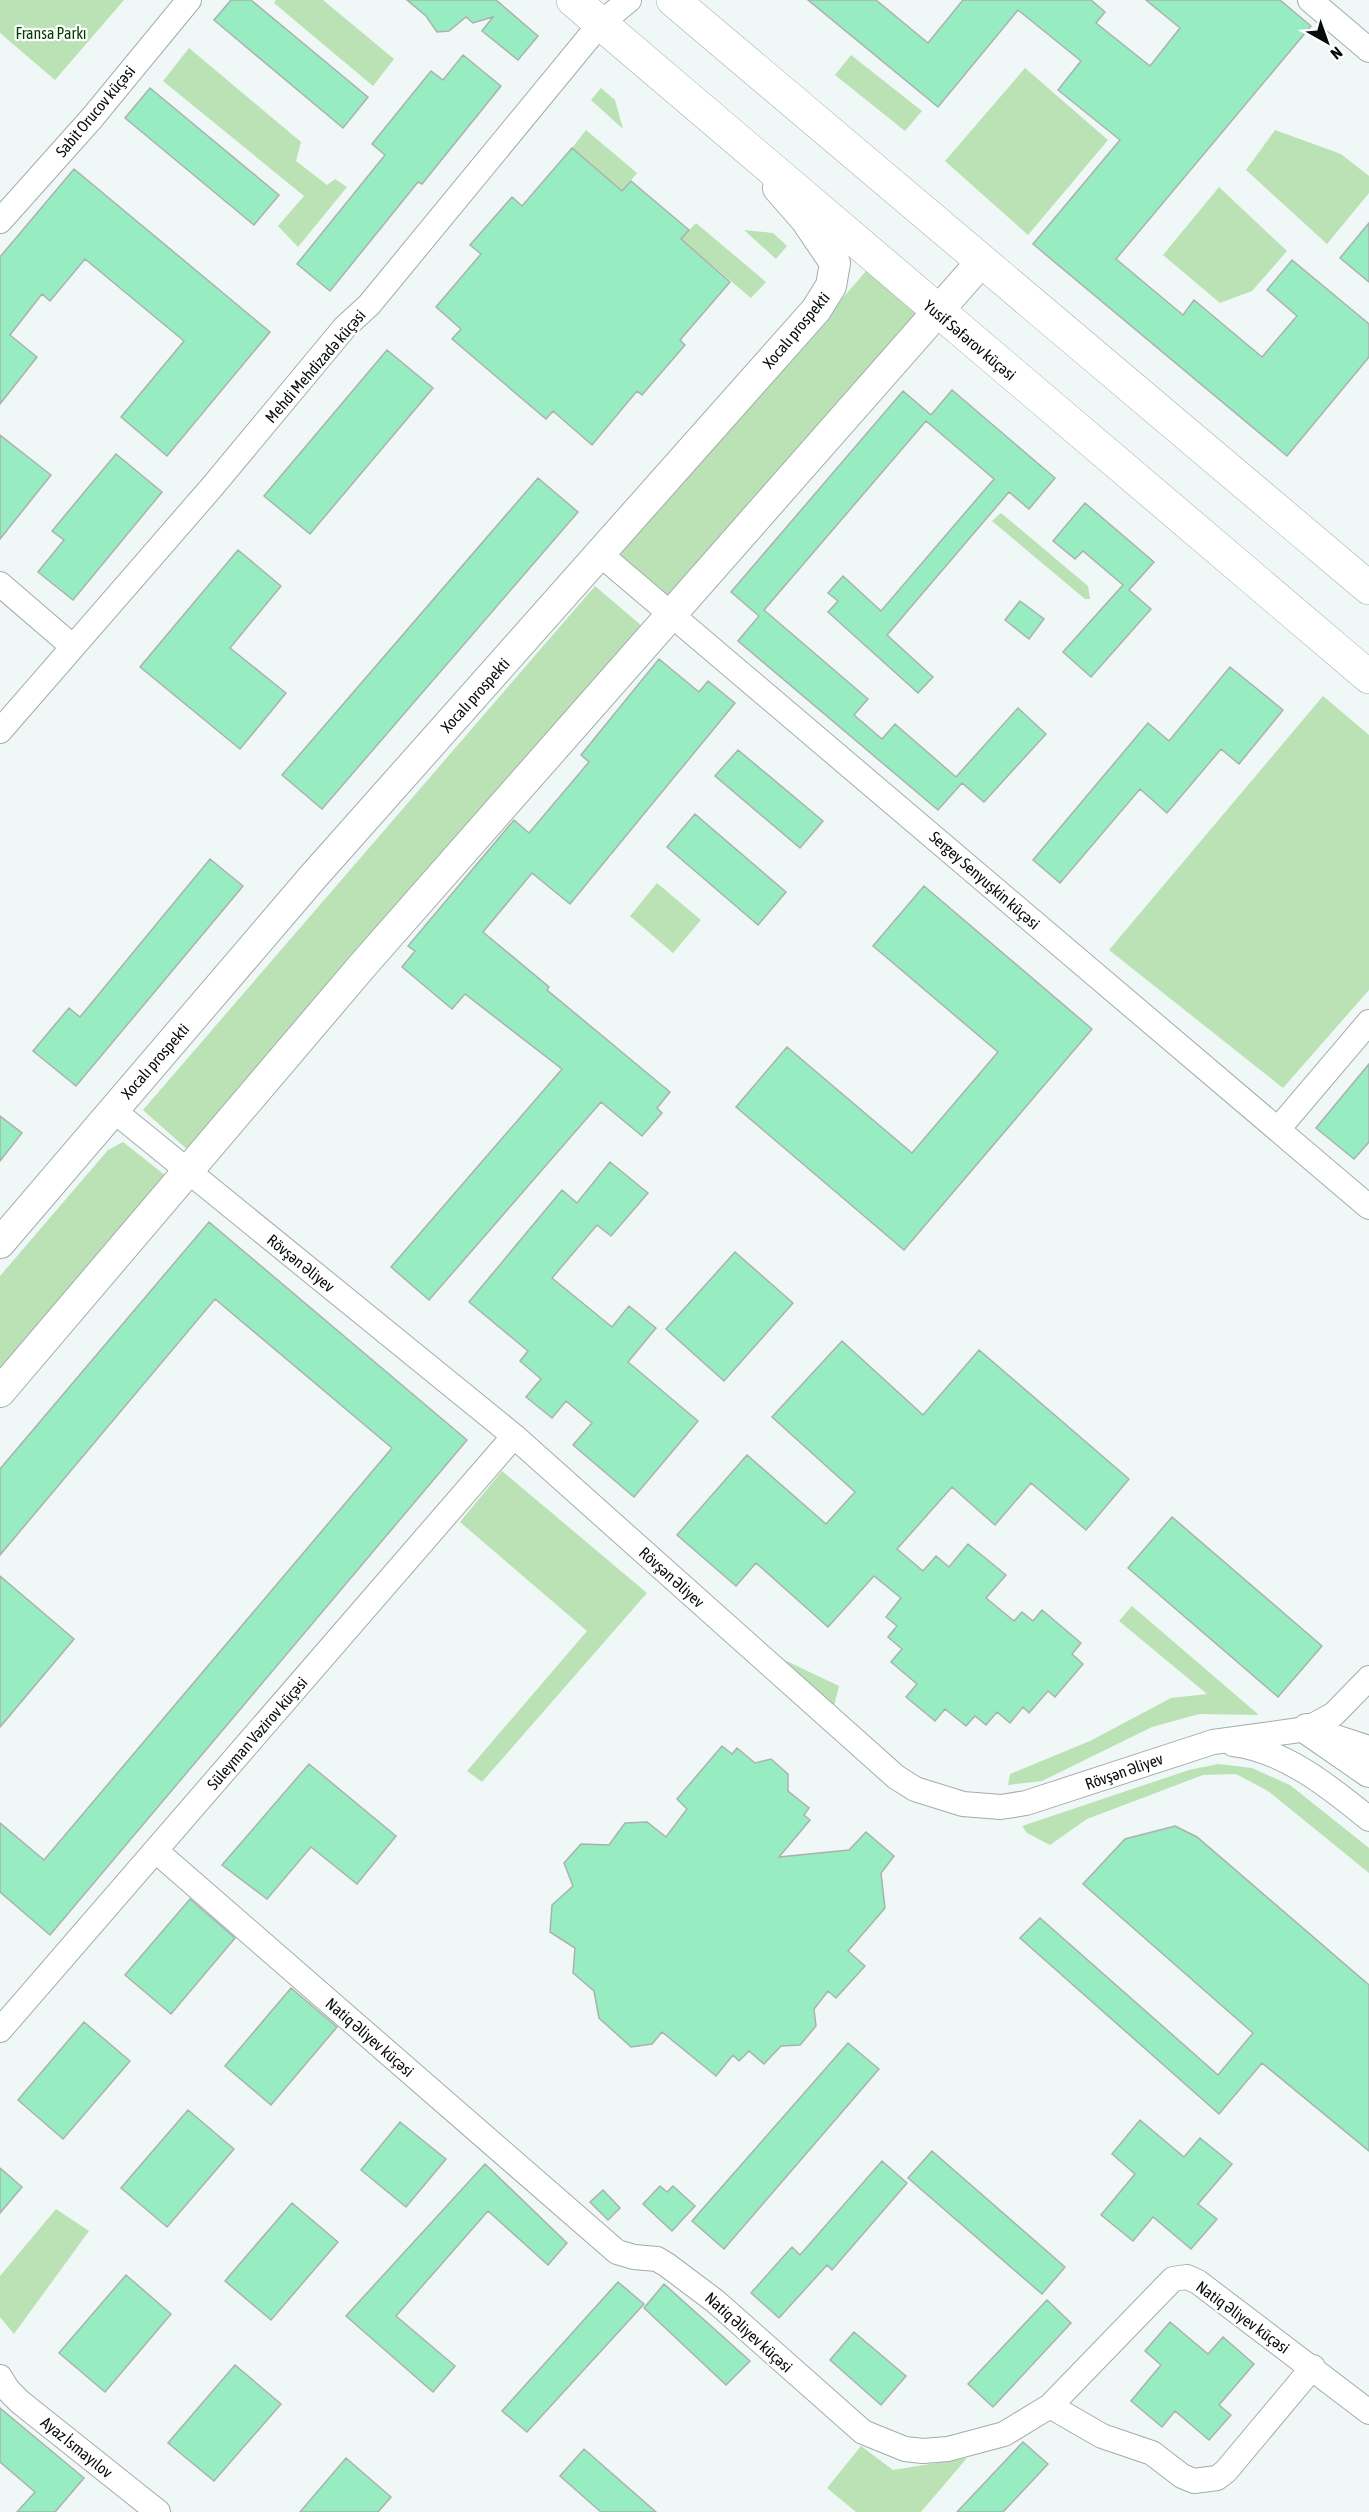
<svg xmlns="http://www.w3.org/2000/svg" width="1369" height="2512" font-family="'Asap Condensed',sans-serif">
  <style>
    .green { fill: #bae2b5 }
    .building { fill: #97ecc1; stroke: #abb2ae; stroke-width: 1.5 }
    .lines { fill: none; stroke-linecap: round; stroke-linejoin: round }
    .minor-casing { stroke: #a4acaa; stroke-width: 26 }
    .major-casing { stroke: #a4acaa; stroke-width: 32 }
    .highway-casing { stroke: #a4acaa; stroke-width: 34 }
    .minor { stroke: #fff; stroke-width: 24 }
    .major { stroke: #fff; stroke-width: 30 }
    .highway { stroke: #fff; stroke-width: 33 }
    .labels { text-anchor: middle; dominant-baseline: central; stroke-width: 4.5; stroke-linejoin: round; paint-order: stroke }
    .park-label { font-size: 16px; fill: #003c00; stroke: #fff }
    .street-label { font-size: 16px; fill: #090c0c; stroke: #fff }
  </style>
  <rect width="100%" height="100%" fill="#eff8f6"/>
  <path class="green" d="M 0,0 L 124,0 L 55,80 L 0,33 Z
    M 276,0 L 323,0 L 394,59 L 373,86 L 274,3 Z
    M 189,48 L 301,142 L 296,161 L 327,185 L 335,179 L 347,187 L 298,247 L 278,226 L 304,196 L 163,81 Z
    M 851,55 L 922,111 L 905,131 L 835,75 Z
    M 1025,68 L 1108,140 L 1028,235 L 945,161 Z
    M 601,88 L 615,100 L 623,129 L 591,100 Z
    M 586,130 L 637,173 L 622,191 L 572,148 Z
    M 1275,130 L 1341,154 L 1369,176 L 1369,193 L 1327,244 L 1246,170 Z
    M 1219,187 L 1287,251 L 1252,291 L 1220,303 L 1163,255 Z
    M 696,223 L 766,282 L 751,298 L 681,239 Z
    M 744,230 L 773,233 L 787,246 L 776,259 Z
    M 867,270 L 916,313 L 667,598 L 618,556 Z
    M 1001,513 L 1088,586 L 1090,599 L 1085,599 L 992,521 Z
    M 595,586 L 642,626 L 189,1151 L 143,1110 Z
    M 1323,696 L 1369,735 L 1369,990 L 1283,1088 L 1109,950 Z
    M 657,883 L 701,920 L 673,953 L 630,916 Z
    M 123,1142 L 166,1176 L 0,1370 L 0,1276 L 108,1150 Z
    M 502,1471 L 647,1593 L 482,1782 L 467,1771 L 587,1631 L 460,1522 Z
    M 1132,1606 L 1259,1715 L 1199,1714 L 1152,1727 L 1042,1781 L 1008,1785 L 1010,1774 L 1090,1741 L 1171,1698 L 1207,1694 L 1119,1621 Z
    M 776,1656 L 839,1686 L 834,1706 Z
    M 1218,1764 L 1252,1768 L 1290,1785 L 1369,1848 L 1369,1873 L 1268,1791 L 1236,1774 L 1203,1775 L 1087,1819 L 1050,1845 L 1027,1833 L 1022,1826 L 1189,1770 Z
    M 56,2209 L 89,2231 L 14,2334 L 0,2317 L 0,2276 Z
    M 861,2446 L 893,2470 L 967,2458 L 921,2512 L 856,2512 L 827,2488 Z"/>
  <path class="building" d="M 231,0 L 251,0 L 368,97 L 343,128 L 214,20 Z
    M 407,0 L 496,0 L 538,36 L 518,60 L 482,31 L 493,17 L 473,23 L 466,17 L 449,31 L 437,32 L 426,16 Z
    M 808,0 L 876,0 L 928,43 L 963,0 L 1091,0 L 1105,12 L 1096,23 L 1150,66 L 1180,28 L 1146,0 L 1280,0 L 1311,26 L 1116,259 L 1183,315 L 1194,300 L 1262,357 L 1297,316 L 1267,290 L 1292,260 L 1369,324 L 1369,357 L 1287,456 L 1033,244 L 1120,140 L 1058,90 L 1081,61 L 1018,10 L 938,107 Z
    M 463,55 L 501,86 L 422,184 L 418,182 L 330,291 L 297,264 L 385,155 L 372,144 L 431,71 L 443,80 Z
    M 150,88 L 279,195 L 254,225 L 125,118 Z
    M 572,148 L 622,191 L 631,181 L 689,230 L 681,239 L 730,282 L 680,340 L 685,345 L 642,395 L 637,391 L 592,445 L 553,411 L 546,419 L 452,339 L 461,329 L 436,307 L 481,254 L 470,245 L 512,197 L 522,206 Z
    M 74,169 L 270,332 L 167,456 L 121,417 L 184,341 L 85,259 L 50,301 L 42,294 L 10,335 L 37,357 L 0,404 L 0,257 Z
    M 1369,223 L 1369,282 L 1340,258 Z
    M 387,350 L 433,388 L 310,534 L 264,496 Z
    M 952,390 L 1055,478 L 1029,509 L 1009,492 L 887,635 L 933,677 L 918,693 L 828,612 L 838,601 L 828,593 L 843,576 L 881,611 L 994,479 L 926,421 L 764,610 L 868,699 L 854,715 L 882,739 L 895,724 L 956,777 L 1018,708 L 1046,734 L 984,802 L 962,783 L 938,810 L 738,641 L 759,616 L 731,592 L 903,391 L 931,415 Z
    M 0,435 L 51,475 L 0,539 Z
    M 116,454 L 162,492 L 73,600 L 38,572 L 64,540 L 52,531 Z
    M 538,478 L 578,512 L 322,809 L 282,775 Z
    M 1085,503 L 1154,562 L 1129,590 L 1151,609 L 1091,677 L 1063,652 L 1123,585 L 1083,551 L 1075,559 L 1053,541 Z
    M 238,550 L 281,586 L 230,648 L 286,693 L 240,749 L 140,667 Z
    M 1020,601 L 1044,619 L 1029,639 L 1005,620 Z
    M 659,659 L 699,692 L 708,681 L 735,703 L 570,904 L 532,873 L 483,932 L 549,987 L 547,990 L 670,1092 L 657,1108 L 662,1113 L 642,1136 L 601,1102 L 429,1300 L 391,1267 L 562,1069 L 465,994 L 452,1009 L 402,967 L 415,951 L 408,946 L 514,820 L 529,833 L 589,762 L 581,755 Z
    M 1230,667 L 1283,710 L 1239,764 L 1221,749 L 1167,813 L 1140,789 L 1060,883 L 1033,860 L 1148,723 L 1169,741 Z
    M 738,750 L 823,821 L 800,848 L 715,776 Z
    M 695,814 L 786,892 L 758,925 L 667,847 Z
    M 210,859 L 243,886 L 76,1086 L 33,1051 L 69,1008 L 80,1017 Z
    M 924,886 L 1092,1029 L 904,1250 L 736,1107 L 787,1047 L 912,1153 L 998,1052 L 873,946 Z
    M 1369,1064 L 1369,1142 L 1354,1159 L 1316,1128 Z
    M 0,1116 L 22,1133 L 0,1161 Z
    M 610,1162 L 648,1193 L 611,1236 L 597,1225 L 552,1278 L 612,1327 L 629,1306 L 656,1328 L 628,1362 L 698,1421 L 634,1497 L 573,1445 L 592,1423 L 566,1401 L 552,1418 L 526,1397 L 541,1379 L 520,1361 L 528,1351 L 469,1302 L 562,1190 L 577,1203 Z
    M 209,1222 L 467,1440 L 50,1935 L 0,1892 L 0,1823 L 44,1860 L 392,1448 L 215,1299 L 0,1555 L 0,1469 Z
    M 735,1252 L 793,1303 L 724,1381 L 666,1329 Z
    M 842,1341 L 923,1415 L 979,1350 L 1129,1479 L 1086,1530 L 1031,1483 L 995,1525 L 952,1487 L 897,1549 L 923,1571 L 936,1556 L 949,1567 L 968,1544 L 1006,1575 L 986,1598 L 1014,1621 L 1022,1612 L 1033,1621 L 1042,1610 L 1081,1643 L 1072,1654 L 1083,1664 L 1055,1697 L 1048,1691 L 1029,1713 L 1023,1707 L 1010,1723 L 997,1712 L 986,1725 L 975,1716 L 966,1726 L 945,1709 L 935,1721 L 906,1697 L 917,1684 L 891,1662 L 902,1649 L 888,1637 L 897,1626 L 886,1617 L 901,1598 L 874,1576 L 828,1627 L 756,1563 L 736,1586 L 677,1535 L 747,1455 L 826,1524 L 855,1492 L 772,1417 Z
    M 1172,1517 L 1322,1646 L 1278,1697 L 1128,1568 Z
    M 0,1576 L 74,1639 L 0,1727 Z
    M 722,1746 L 732,1754 L 737,1748 L 755,1763 L 771,1759 L 788,1774 L 788,1791 L 809,1808 L 804,1815 L 810,1820 L 779,1857 L 849,1850 L 866,1832 L 894,1856 L 881,1873 L 885,1908 L 848,1951 L 865,1966 L 836,1998 L 828,1991 L 814,2009 L 816,2026 L 800,2045 L 781,2046 L 764,2064 L 749,2051 L 739,2061 L 733,2055 L 716,2076 L 662,2032 L 652,2044 L 631,2047 L 599,2018 L 594,1991 L 573,1973 L 575,1948 L 550,1932 L 552,1905 L 573,1886 L 564,1863 L 581,1844 L 609,1845 L 625,1823 L 647,1822 L 666,1837 L 687,1809 L 677,1799 Z
    M 309,1764 L 396,1836 L 357,1884 L 311,1847 L 267,1899 L 222,1865 Z
    M 1175,1826 L 1197,1837 L 1369,1985 L 1369,2151 L 1262,2063 L 1219,2114 L 1020,1938 L 1040,1918 L 1218,2075 L 1253,2033 L 1083,1884 L 1125,1839 Z
    M 190,1899 L 235,1938 L 171,2014 L 125,1975 Z
    M 291,1988 L 337,2027 L 271,2105 L 225,2066 Z
    M 84,2022 L 130,2061 L 63,2139 L 18,2100 Z
    M 848,2043 L 879,2069 L 724,2249 L 692,2221 Z
    M 188,2110 L 234,2149 L 167,2227 L 121,2188 Z
    M 1140,2120 L 1184,2157 L 1200,2138 L 1232,2164 L 1198,2204 L 1217,2219 L 1191,2249 L 1153,2217 L 1133,2241 L 1101,2215 L 1135,2174 L 1112,2154 Z
    M 400,2122 L 446,2159 L 406,2207 L 361,2170 Z
    M 932,2151 L 1065,2267 L 1042,2294 L 908,2178 Z
    M 882,2161 L 907,2183 L 832,2270 L 827,2265 L 779,2318 L 751,2293 L 792,2247 L 800,2255 Z
    M 485,2164 L 567,2243 L 548,2265 L 488,2211 L 396,2316 L 455,2366 L 433,2392 L 346,2316 Z
    M 0,2168 L 22,2187 L 0,2213 Z
    M 660,2186 L 667,2192 L 673,2186 L 695,2206 L 672,2231 L 643,2204 Z
    M 603,2190 L 620,2208 L 608,2220 L 590,2202 Z
    M 292,2203 L 338,2242 L 271,2320 L 225,2281 Z
    M 126,2275 L 171,2314 L 105,2392 L 59,2353 Z
    M 618,2282 L 644,2304 L 527,2432 L 502,2411 Z
    M 664,2284 L 750,2361 L 726,2385 L 644,2308 Z
    M 1047,2300 L 1071,2323 L 993,2407 L 968,2384 Z
    M 1170,2322 L 1208,2354 L 1223,2337 L 1254,2364 L 1219,2405 L 1231,2415 L 1209,2440 L 1175,2411 L 1162,2427 L 1131,2401 L 1161,2365 L 1145,2351 Z
    M 854,2332 L 906,2376 L 881,2405 L 830,2360 Z
    M 235,2365 L 281,2404 L 214,2481 L 168,2443 Z
    M 0,2408 L 84,2478 L 55,2512 L 17,2512 L 35,2492 L 0,2462 Z
    M 1023,2442 L 1048,2464 L 1003,2512 L 957,2512 Z
    M 584,2449 L 656,2512 L 601,2512 L 560,2476 Z
    M 346,2458 L 391,2497 L 378,2512 L 300,2512 Z"/>
  <g class="lines">
    <defs>
      <path id="minor" d="M 1310,0 L 1369,50
        M 0,221 L 92,118 L 189,0
        M 600,554 L 1369,1207
        M 0,584 L 72,646
        M 0,731 L 212,487 L 345,327 L 369,305 L 600,24 L 629,0
        M 113,1110 L 514,1436 L 896,1777 L 915,1789 L 963,1804 L 1001,1807 L 1026,1803 L 1213,1742 L 1307,1729 L 1334,1714 L 1369,1678
        M 1279,1128 L 1369,1022
        M 1323,1733 L 1369,1748
        M 1233,1744 C 1284,1750 1330,1787 1369,1819
        M 156,1851 L 617,2252 L 634,2257 L 657,2259 L 667,2265 L 715,2301 L 863,2432 L 905,2449 L 923,2451 L 948,2449 L 1004,2434 L 1050,2406 L 1173,2279 L 1187,2277 L 1198,2282 L 1369,2412
        M 0,2030 L 514,1436
        M 0,2377 L 8,2390 L 20,2402 L 158,2512
        M 1050,2406 L 1102,2436 L 1152,2453 L 1182,2476 L 1194,2481 L 1217,2478 L 1226,2471 L 1313,2367"/>
      <path id="major" d="M 0,1243 L 312,878 L 816,310 L 831,286 L 835,263 L 806,220 L 778,188
        M 0,1392 L 363,965 L 982,261
        M 1307,1729 L 1369,1772"/>
      <path id="highway" d="M 573,0 L 1369,677
        M 673,0 L 1369,588"/>
    </defs>
    <use href="#minor" class="minor-casing"/>
    <use href="#major" class="major-casing"/>
    <use href="#highway" class="highway-casing"/>
    <use href="#minor" class="minor"/>
    <use href="#major" class="major"/>
    <use href="#highway" class="highway"/>
  </g>
  <g class="labels">
    <g class="park-label">
      <text x="51" y="33">Fransa Parkı</text>
    </g>
    <g class="street-label">
      <text transform="translate(95 111) rotate(-50)">Sabit Orucov küçəsi</text>
      <text transform="translate(796 330) rotate(-50)">Xocalı prospekti</text>
      <text transform="translate(970 340) rotate(40)">Yusif Səfərov küçəsi</text>
      <text transform="translate(315 366) rotate(-49)">Mehdi Mehdizadə küçəsi</text>
      <text transform="translate(475 695) rotate(-48)">Xocalı prospekti</text>
      <text transform="translate(985 880) rotate(41)">Sergey Senyuşkin küçəsi</text>
      <text transform="translate(155 1061) rotate(-49)">Xocalı prospekti</text>
      <text transform="translate(301 1263) rotate(39)">Rövşən Əliyev</text>
      <text transform="translate(672 1577) rotate(42)">Rövşən Əliyev</text>
      <text transform="translate(257 1733) rotate(-49)">Süleyman Vəzirov küçəsi</text>
      <text transform="translate(1124 1771) rotate(-19)">Rövşən Əliyev</text>
      <text transform="translate(370 2037) rotate(41)">Natiq Əliyev küçəsi</text>
      <text transform="translate(1243 2317) rotate(36)">Natiq Əliyev küçəsi</text>
      <text transform="translate(749 2332) rotate(42)">Natiq Əliyev küçəsi</text>
      <text transform="translate(77 2447) rotate(39)">Ayaz İsmayılov</text>
    </g>
  </g>
  <g transform="translate(1327 42) rotate(140)" stroke="#ffffff" stroke-width="4.5" paint-order="stroke">
  <path d="M0-4.5L10 22L0 15L-10 22Z" fill="#090c0c"/>
  <text y="-9" font-size="16" font-weight="bold" text-anchor="middle" fill="#090c0c">N</text>
  </g>
</svg>
